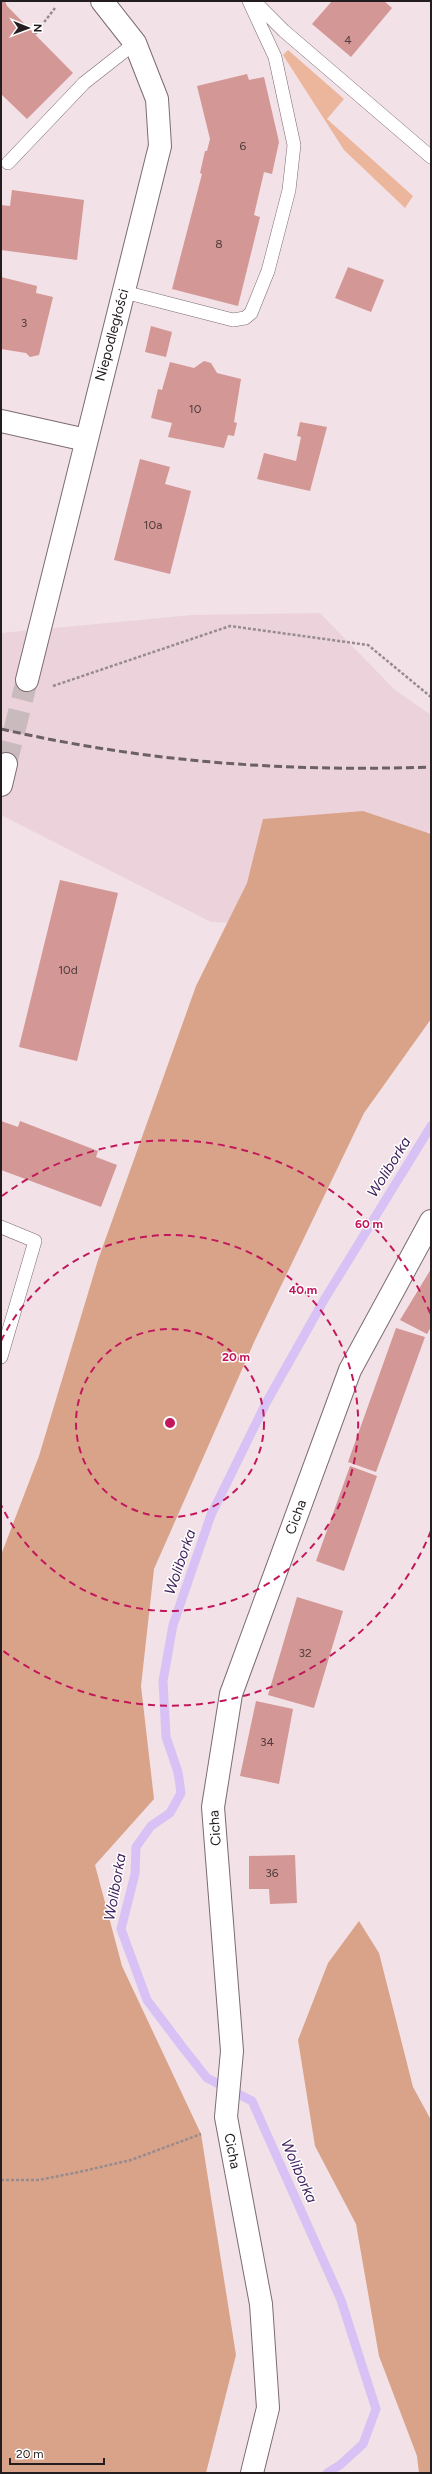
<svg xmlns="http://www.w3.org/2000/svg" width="432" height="2474" font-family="Figtree,sans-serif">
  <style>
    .built { fill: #ecd3db }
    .green { fill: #ecb69c }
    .forest { fill: #d9a38a }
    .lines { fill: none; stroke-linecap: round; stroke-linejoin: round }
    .stream { stroke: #d8c2f5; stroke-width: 9 }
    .building { fill: #d39795 }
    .tertiary-tunnel { stroke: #c9babe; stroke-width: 22; stroke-dasharray: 22 11; stroke-linecap: butt }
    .service-casing { stroke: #7b6c71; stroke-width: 14 }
    .minor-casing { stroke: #7b6c71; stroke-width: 24 }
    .tertiary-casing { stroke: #7b6c71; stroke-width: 24 }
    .path { stroke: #978b8e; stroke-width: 2.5; stroke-dasharray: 3 2; stroke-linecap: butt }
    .service { stroke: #fff; stroke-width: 13 }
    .minor { stroke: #fff; stroke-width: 22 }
    .tertiary { stroke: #fff; stroke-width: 22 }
    .rail { stroke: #6b6164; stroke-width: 3; stroke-dasharray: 8 4; stroke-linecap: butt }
    .ring { fill: none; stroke: #c2185b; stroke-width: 2; stroke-dasharray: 7 5 }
    .labels { text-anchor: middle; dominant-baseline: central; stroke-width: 3; stroke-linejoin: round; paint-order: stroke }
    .number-label { font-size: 12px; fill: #4f3c3c }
    .street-label { font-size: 14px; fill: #231d1f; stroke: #fff }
    .water-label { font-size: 15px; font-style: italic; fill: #41235e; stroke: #fff }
    .centre { fill: #c2185b; stroke: #fff; stroke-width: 2 }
    .ring-label { font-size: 12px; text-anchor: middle; font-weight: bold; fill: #c2185b; stroke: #fff; stroke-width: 3; stroke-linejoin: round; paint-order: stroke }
  </style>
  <rect width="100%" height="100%" fill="#f2e1e6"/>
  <path class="built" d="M 320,613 L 395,690 L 431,715 L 431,828 L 364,930 L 211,922 L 1,815 L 1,633 L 192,615 Z"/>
  <path class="green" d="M 288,50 L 344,99 L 327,119 L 413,196 L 405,208 L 344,150 L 283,55 Z"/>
  <path class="forest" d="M 363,811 L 431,834 L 431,1019 L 364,1113 L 255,1340 L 154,1569 L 141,1686 L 154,1799 L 95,1865 L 122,1966 L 201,2134 L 236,2355 L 206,2473 L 1,2473 L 1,1555 L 39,1456 L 98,1260 L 196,986 L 247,883 L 263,819 Z
    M 359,1921 L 379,1953 L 413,2087 L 431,2120 L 431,2473 L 419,2473 L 417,2456 L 379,2356 L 356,2224 L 315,2146 L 298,2040 L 328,1963 Z"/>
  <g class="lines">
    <path class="stream" d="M 327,2473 L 340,2465 L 363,2444 L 376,2409 L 341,2300 L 252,2101 L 207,2078 L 184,2049 L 147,2000 L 121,1929 L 135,1874 L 136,1847 L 151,1826 L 170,1813 L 181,1793 L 178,1772 L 166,1737 L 163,1681 L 173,1625 L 211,1515 L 266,1403 L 324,1300 L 431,1126"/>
  </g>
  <path class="building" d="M 1,1 L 5,1 L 7,6 L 73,73 L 27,119 L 1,94 Z
    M 332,1 L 384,1 L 392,8 L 351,57 L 312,24 Z
    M 247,74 L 249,80 L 264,77 L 279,142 L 272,174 L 264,172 L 254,215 L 260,217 L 238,306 L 172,289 L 202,174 L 200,173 L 205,151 L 207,151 L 210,139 L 197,86 Z
    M 12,190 L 84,200 L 77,260 L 1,250 L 1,205 L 10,206 Z
    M 348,267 L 384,280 L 371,312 L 335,298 Z
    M 1,277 L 37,286 L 36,293 L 53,297 L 39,355 L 30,357 L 26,353 L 1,349 Z
    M 151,326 L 172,332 L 166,357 L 145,352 Z
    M 204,361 L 211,363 L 217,373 L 241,379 L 234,422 L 237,423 L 234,436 L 228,435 L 224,448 L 168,437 L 172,423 L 151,418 L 158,389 L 162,390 L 170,362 L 194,368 Z
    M 300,422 L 327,427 L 310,491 L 257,479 L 264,453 L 296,461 L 301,437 L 297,436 Z
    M 140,459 L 170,467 L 165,484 L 191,491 L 170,574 L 114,560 Z
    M 60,880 L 118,893 L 77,1061 L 19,1047 Z
    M 1,1121 L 18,1127 L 20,1121 L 98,1151 L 96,1157 L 117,1165 L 101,1207 L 1,1170 Z
    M 431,1269 L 431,1327 L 427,1334 L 400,1320 Z
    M 396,1328 L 425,1337 L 376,1472 L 348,1462 Z
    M 350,1466 L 377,1476 L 344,1571 L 316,1561 Z
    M 297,1597 L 343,1611 L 314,1708 L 268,1695 Z
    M 256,1701 L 293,1709 L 279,1784 L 240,1776 Z
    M 295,1855 L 297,1903 L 270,1904 L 269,1889 L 249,1889 L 249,1856 Z"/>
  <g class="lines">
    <path class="tertiary-tunnel" d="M 6,764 L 27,680"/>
    <defs>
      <path id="service" d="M 254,1 L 284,31 L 431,157
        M 8,163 L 84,83 L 135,43
        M 124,292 L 233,320 L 245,318 L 251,313 L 268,271 L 289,190 L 294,145 L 275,57 L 249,1
        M 1,1227 L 35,1241 L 1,1357"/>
      <path id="minor" d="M 1,421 L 86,440
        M 252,2473 L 268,2408 L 261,2304 L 226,2117 L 232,2051 L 213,1807 L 231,1694 L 350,1370 L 431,1221"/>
      <path id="tertiary" d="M 27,680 L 160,146 L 157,99 L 135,43 L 102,1
        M 1,785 L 6,764"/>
    </defs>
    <use href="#service" class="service-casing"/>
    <use href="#minor" class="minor-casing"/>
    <use href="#tertiary" class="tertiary-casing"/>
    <path class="path" d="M 35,34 L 55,8
      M 53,686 L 230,626 L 368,645 L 431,697
      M 1,2180 L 39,2180 L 79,2172 L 131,2160 L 201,2134"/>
    <use href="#service" class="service"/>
    <use href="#minor" class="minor"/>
    <use href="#tertiary" class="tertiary"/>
    <path class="rail" d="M 1,729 C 147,762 281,772 431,767"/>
  </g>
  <g class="ring">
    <circle cx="170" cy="1423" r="94"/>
    <path d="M1 1341A188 188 0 1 1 1 1505"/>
    <path d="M431 1531A282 282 0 0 1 2 1650M2 1196A282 282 0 0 1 431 1315"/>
  </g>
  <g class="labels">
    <g class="number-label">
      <text x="348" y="40">4</text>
      <text x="243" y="146">6</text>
      <text x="219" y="244">8</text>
      <text x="24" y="323">3</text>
      <text x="195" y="409">10</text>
      <text x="153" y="525">10a</text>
      <text x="68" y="970">10d</text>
      <text x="305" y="1653">32</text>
      <text x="267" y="1742">34</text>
      <text x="272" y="1873">36</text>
    </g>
    <g class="street-label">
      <text transform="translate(112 335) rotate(-75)">Niepodległości</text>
      <text transform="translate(296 1517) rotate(-70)">Cicha</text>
      <text transform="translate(215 1828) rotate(-94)">Cicha</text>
      <text transform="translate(232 2151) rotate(79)">Cicha</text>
    </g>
    <g class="water-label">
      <text transform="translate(389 1167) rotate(-58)">Woliborka</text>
      <text transform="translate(180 1562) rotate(-71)">Woliborka</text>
      <text transform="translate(115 1887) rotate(-80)">Woliborka</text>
      <text transform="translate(299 2171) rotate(66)">Woliborka</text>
    </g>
  </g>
  <circle cx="170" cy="1423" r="6" class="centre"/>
  <g class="ring-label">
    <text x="369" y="1228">60 m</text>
    <text x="303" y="1294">40 m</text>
    <text x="236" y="1361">20 m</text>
  </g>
  <rect width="432" height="2474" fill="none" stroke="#231d1f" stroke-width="4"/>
  <g transform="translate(28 28) rotate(91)" stroke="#ffffff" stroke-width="3" paint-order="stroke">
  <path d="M0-3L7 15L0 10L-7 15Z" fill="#231d1f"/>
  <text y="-6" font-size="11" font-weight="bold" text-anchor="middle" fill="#231d1f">N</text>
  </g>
  <path d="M10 2458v6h94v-6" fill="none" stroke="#231d1f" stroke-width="2"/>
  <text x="16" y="2458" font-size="12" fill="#231d1f" stroke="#ffffff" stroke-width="3" paint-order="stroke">20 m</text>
</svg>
